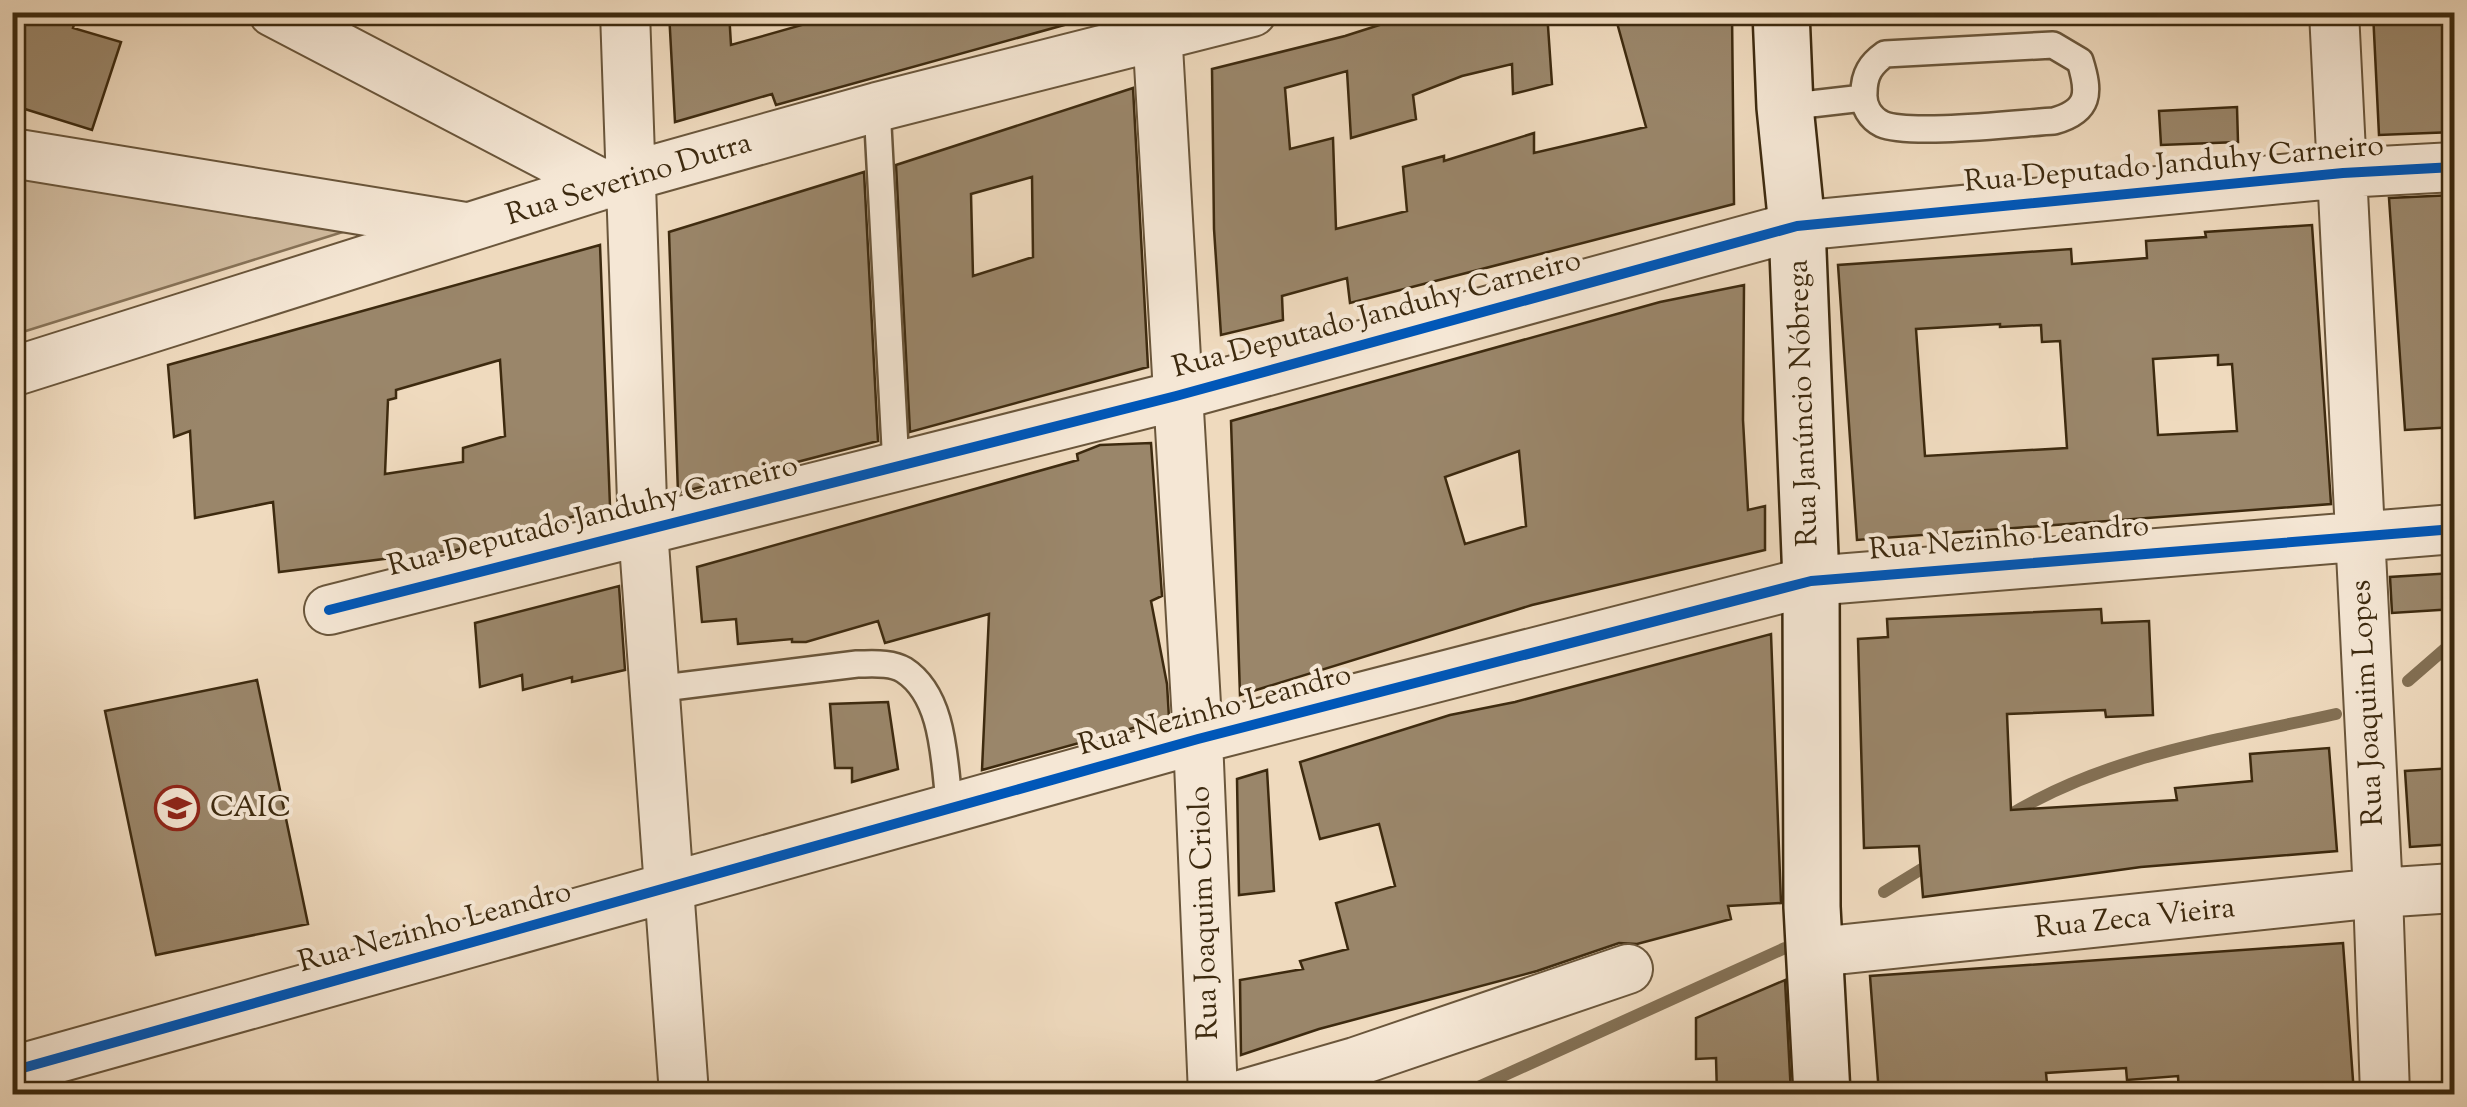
<svg xmlns="http://www.w3.org/2000/svg" width="2467" height="1107" font-family="'Sorts Mill Goudy',serif">
  <style>
    .green { fill: #d1bca0; stroke: #877358; stroke-width: 2.5 }
    .lines { fill: none; stroke-linecap: round; stroke-linejoin: round }
    .stream { stroke: #837054; stroke-width: 12 }
    .building { fill: #9a866a; stroke: #3d2a0f; stroke-width: 2.5; fill-rule: evenodd }
    .lane-casing { stroke: #6a563b; stroke-width: 30 }
    .street-casing { stroke: #6a563b; stroke-width: 52 }
    .secondary-casing { stroke: #3d2a0f; stroke-width: 60 }
    .lane { stroke: #f5e7d5; stroke-width: 25 }
    .street { stroke: #f5e7d5; stroke-width: 48 }
    .secondary { stroke: #f5e7d5; stroke-width: 55 }
    .cycleway-casing { stroke: #f5e7d5; stroke-width: 16 }
    .cycleway { stroke: #0057b8; stroke-width: 10 }
    .labels { text-anchor: middle; dominant-baseline: central; stroke-width: 8; stroke-linejoin: round; paint-order: stroke }
    .street-label { font-size: 30px; fill: #3d2a0f; stroke: #f5e7d5 }
    .poi-label { font-size: 30px; fill: #3d2a0f; stroke: #f5e7d5; text-anchor: start }
  </style>
  <rect width="100%" height="100%" fill="#efdabe"/>
  <filter id="stains"><feTurbulence type="fractalNoise" baseFrequency=".002" numOctaves="4"/><feColorMatrix values="0 0 0 0 .2 0 0 0 0 .09 0 0 0 0 .02 0 0 0 .5 -.17"/></filter>
  <radialGradient id="worn" r=".72"><stop offset=".6" stop-color="#630" stop-opacity="0"/><stop offset="1" stop-color="#630" stop-opacity=".3"/></radialGradient>
  <path class="green" d="M 13,166 L 362,226 L 13,335 Z"/>
  <g class="lines">
    <path class="stream" d="M 2408,681 L 2454,641
      M 2006,817 C 2109,754 2220,740 2336,714
      M 1884,892 L 1933,862
      M 1463,1094 L 1785,948"/>
  </g>
  <path class="building" d="M 29,12 L 78,12 L 73,28 L 121,42 L 92,130 L 12,105 L 12,65 Z
    M 669,12 L 729,12 L 731,45 L 809,23 L 806,12 L 1074,12 L 1075,22 L 776,105 L 772,94 L 675,122 Z
    M 1420,12 L 1547,12 L 1552,84 L 1513,94 L 1512,64 L 1462,76 L 1413,95 L 1416,119 L 1351,138 L 1347,71 L 1285,88 L 1290,149 L 1333,138 L 1336,229 L 1407,211 L 1403,167 L 1444,156 L 1444,161 L 1534,133 L 1534,153 L 1646,127 L 1614,12 L 1732,12 L 1734,204 L 1350,303 L 1347,278 L 1282,296 L 1283,320 L 1221,335 L 1214,229 L 1212,69 L 1345,36 Z
    M 2373,12 L 2454,12 L 2454,132 L 2379,135 Z
    M 1133,88 L 1148,367 L 910,432 L 896,165 ZM 1032,177 L 1033,257 L 973,276 L 971,194 Z
    M 2237,107 L 2238,142 L 2161,145 L 2159,111 Z
    M 864,172 L 878,441 L 678,493 L 669,232 Z
    M 2454,195 L 2454,427 L 2405,430 L 2389,198 Z
    M 2312,225 L 2331,504 L 1857,540 L 1838,265 L 2071,249 L 2072,264 L 2147,258 L 2146,241 L 2206,237 L 2205,232 ZM 2000,324 L 2000,327 L 2041,325 L 2042,342 L 2060,341 L 2067,448 L 1925,456 L 1916,329 ZM 2218,355 L 2218,365 L 2232,364 L 2237,431 L 2158,435 L 2153,359 Z
    M 600,245 L 610,506 L 456,550 L 279,572 L 273,502 L 195,518 L 190,431 L 174,437 L 168,365 ZM 500,360 L 505,436 L 463,448 L 463,462 L 385,474 L 388,400 L 396,398 L 396,390 Z
    M 1744,285 L 1743,420 L 1748,510 L 1765,506 L 1765,550 L 1532,605 L 1240,695 L 1231,421 L 1660,302 ZM 1519,451 L 1526,526 L 1465,544 L 1445,477 Z
    M 1151,443 L 1162,596 L 1151,601 L 1167,684 L 1169,718 L 982,770 L 989,614 L 885,643 L 878,621 L 806,642 L 792,642 L 792,639 L 738,644 L 736,619 L 702,622 L 697,567 L 1078,460 L 1077,454 L 1100,445 Z
    M 2453,573 L 2454,609 L 2392,613 L 2390,577 Z
    M 619,586 L 625,670 L 572,682 L 572,677 L 523,690 L 522,675 L 480,687 L 475,623 Z
    M 2101,609 L 2102,623 L 2149,621 L 2153,715 L 2106,717 L 2105,710 L 2007,714 L 2011,810 L 2177,800 L 2175,788 L 2252,781 L 2250,754 L 2329,748 L 2337,851 L 2141,867 L 1923,897 L 1919,846 L 1864,848 L 1858,639 L 1888,637 L 1887,619 Z
    M 1771,634 L 1781,903 L 1728,906 L 1731,919 L 1637,944 L 1619,943 L 1537,971 L 1319,1029 L 1241,1055 L 1240,980 L 1303,969 L 1300,961 L 1348,949 L 1336,903 L 1395,886 L 1379,824 L 1320,839 L 1300,762 L 1450,715 L 1515,702 Z
    M 257,680 L 308,924 L 156,955 L 105,711 Z
    M 888,702 L 898,769 L 852,782 L 852,768 L 835,768 L 830,704 Z
    M 2453,768 L 2454,844 L 2410,847 L 2405,771 Z
    M 1267,770 L 1274,891 L 1239,895 L 1237,779 Z
    M 2343,943 L 2354,1094 L 2179,1094 L 2178,1076 L 2127,1080 L 2126,1068 L 2046,1073 L 2048,1094 L 1992,1094 L 1992,1085 L 1879,1094 L 1870,976 Z
    M 1785,980 L 1791,1094 L 1717,1094 L 1716,1058 L 1696,1059 L 1696,1018 Z"/>
  <g class="lines">
    <defs>
      <path id="lane" d="M 2053,45 L 2080,61 C 2090,93 2090,111 2054,121 C 2020,123 1909,136 1882,124 C 1870,118 1863,106 1864,93 C 1864,74 1871,64 1885,54 Z
        M 877,107 L 896,466
        M 1785,107 L 1863,98
        M 655,689 L 857,664 C 872,664 891,662 904,670 C 946,697 944,766 950,810"/>
      <path id="street" d="M 273,12 L 604,185
        M 625,12 L 643,530 L 684,1094
        M 1156,12 L 1198,739 L 1213,1094
        M 2334,12 L 2378,893 L 2385,1094
        M 12,153 L 465,227
        M 12,372 L 631,176 L 877,107 L 1252,12
        M 329,610 L 1176,396 L 1797,226 L 2343,173 L 2454,167
        M 1817,952 L 2378,893 L 2454,888
        M 12,1071 L 1198,739 L 1811,581 L 2454,529
        M 1244,1094 L 1355,1062 L 1628,969"/>
      <path id="secondary" d="M 1781,12 L 1785,107 L 1797,226 L 1811,581 L 1812,907 L 1822,1094"/>
    </defs>
    <use href="#lane" class="lane-casing"/>
    <use href="#street" class="street-casing"/>
    <use href="#secondary" class="secondary-casing"/>
    <use href="#lane" class="lane"/>
    <use href="#street" class="street"/>
    <use href="#secondary" class="secondary"/>
    <defs>
      <path id="cycleway" d="M 329,610 L 1176,396 L 1797,226 L 2343,173 L 2454,167
        M 12,1071 L 1198,739 L 1811,581 L 2454,529"/>
    </defs>
    <use href="#cycleway" class="cycleway-casing"/>
    <use href="#cycleway" class="cycleway"/>
  </g>
  <defs>
    <symbol id="school-ring" viewBox="-11 -11 22 22"><circle r="9.5" fill="#f5e7d5" stroke="#8f2418" stroke-width="1.5"/><path d="M0-5L7-2L0 1L-7-2ZM-4 1L0 2.5L4 1V4Q0 6-4 4Z" fill="#8f2418"/></symbol>
  </defs>
  <g fill-rule="evenodd">
    <use href="#school-ring" x="152" y="783" width="50" height="50"/>
  </g>
  <g class="labels">
    <g class="street-label">
      <text transform="translate(2174 165) rotate(-5)">Rua Deputado Janduhy Carneiro</text>
      <text transform="translate(629 180) rotate(-17)">Rua Severino Dutra</text>
      <text transform="translate(1377 315) rotate(-15)">Rua Deputado Janduhy Carneiro</text>
      <text transform="translate(1804 403) rotate(-92)">Rua Janúncio Nóbrega</text>
      <text transform="translate(593 517) rotate(-14)">Rua Deputado Janduhy Carneiro</text>
      <text transform="translate(2009 539) rotate(-5)">Rua Nezinho Leandro</text>
      <text transform="translate(2368 703) rotate(-93)">Rua Joaquim Lopes</text>
      <text transform="translate(1215 711) rotate(-15)">Rua Nezinho Leandro</text>
      <text transform="translate(1205 913) rotate(-92)">Rua Joaquim Criolo</text>
      <text transform="translate(2135 919) rotate(-6)">Rua Zeca Vieira</text>
      <text transform="translate(435 928) rotate(-15)">Rua Nezinho Leandro</text>
    </g>
    <g class="poi-label">
      <text x="210" y="808">CAIC</text>
    </g>
  </g>
  <rect width="2467" height="1107" fill="none" stroke="#efdabe" stroke-width="50"/>
  <rect x="15" y="15" width="2437" height="1077" fill="none" stroke="#3d2a0f" stroke-width="5"/>
  <rect x="25" y="25" width="2417" height="1057" fill="none" stroke="#3d2a0f" stroke-width="2.5"/>
  <rect width="100%" height="100%" filter="url(#stains)"/>
  <rect width="100%" height="100%" fill="url(#worn)"/>
</svg>
